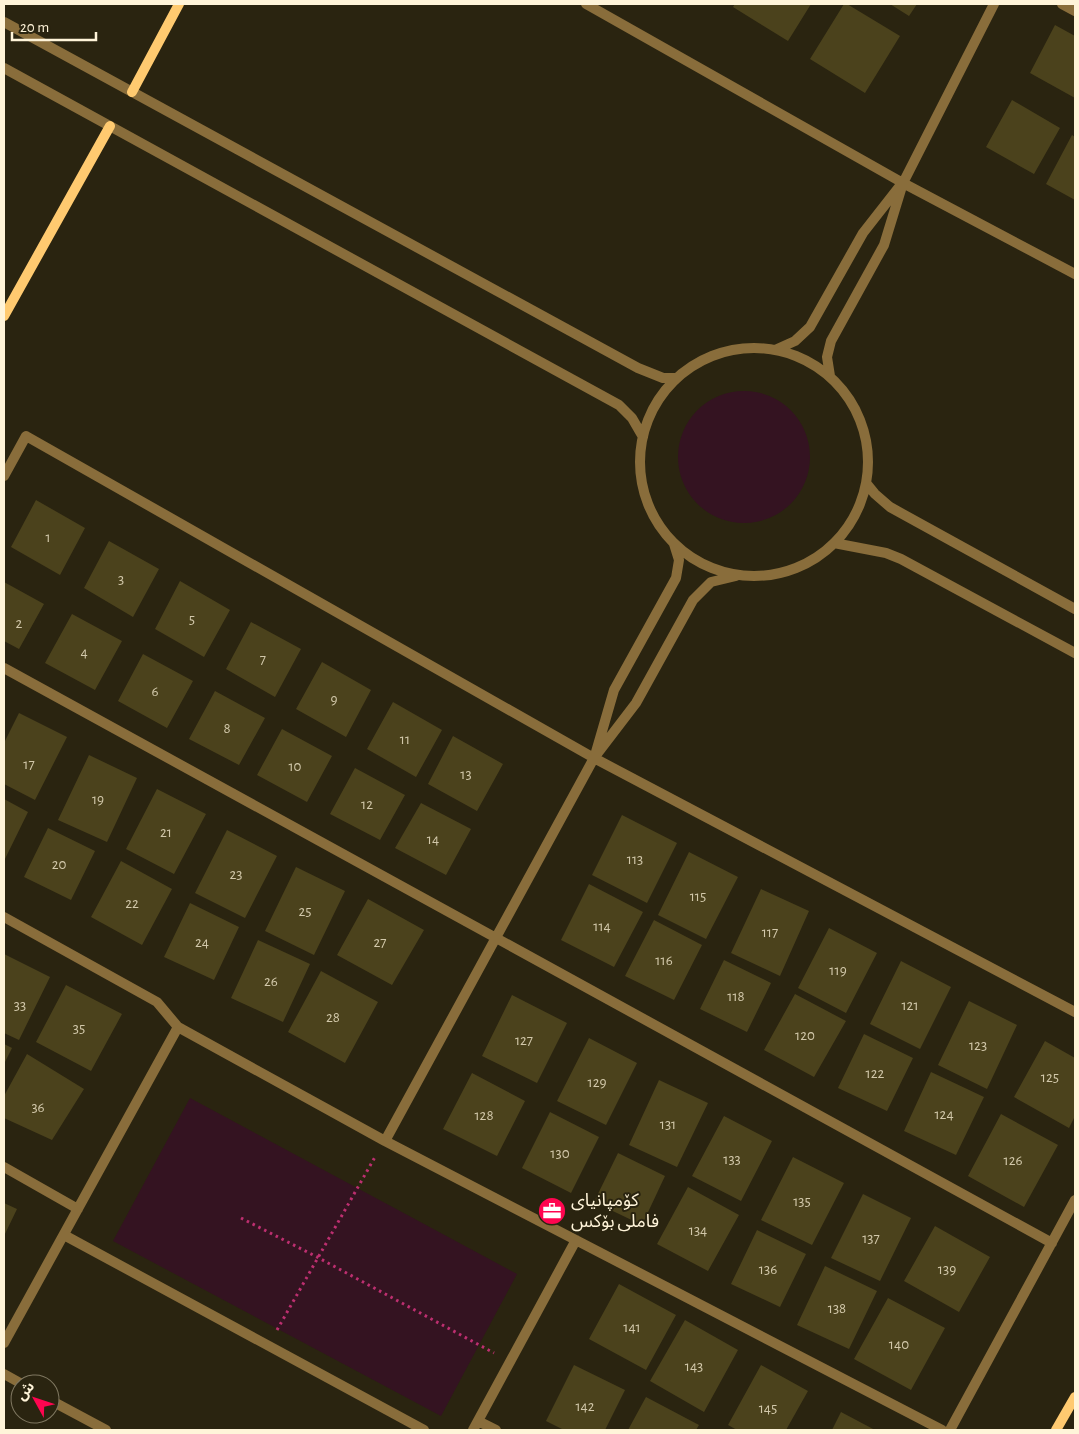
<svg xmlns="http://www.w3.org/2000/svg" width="1079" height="1434" font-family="'Alegreya Sans','Noto Sans Arabic',sans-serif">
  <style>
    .green { fill: #341321 }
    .building { fill: #4b421c }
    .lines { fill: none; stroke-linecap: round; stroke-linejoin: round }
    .path { stroke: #bd2f70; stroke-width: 3; stroke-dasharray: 2.5 4; stroke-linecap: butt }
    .street { stroke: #896d3b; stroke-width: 10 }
    .secondary { stroke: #ffca70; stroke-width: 10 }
    .labels { text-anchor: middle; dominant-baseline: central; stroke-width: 4; stroke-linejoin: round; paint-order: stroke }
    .number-label { font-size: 15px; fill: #d2c8aa }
    .poi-label { font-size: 18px; fill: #fff4d9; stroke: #2a2410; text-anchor: start }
  </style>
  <rect width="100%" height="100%" fill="#2a2410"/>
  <path class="green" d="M678 457a66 66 0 1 1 132 0a66 66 0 1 1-132 0Z
    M 190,1098 L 517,1274 L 441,1416 L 113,1241 Z"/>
  <path class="building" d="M 735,4 L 811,4 L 788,41 L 733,7 Z
    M 844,4 L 847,4 L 900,36 L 865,93 L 810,59 Z
    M 890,4 L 917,4 L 909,16 Z
    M 1055,25 L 1075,36 L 1075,98 L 1030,73 Z
    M 1012,100 L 1060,128 L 1034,174 L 986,147 Z
    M 1072,135 L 1075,137 L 1075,200 L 1046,184 Z
    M 36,500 L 85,528 L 60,575 L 11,547 Z
    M 109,541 L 159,569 L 133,617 L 84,588 Z
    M 180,581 L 230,610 L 204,657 L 155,629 Z
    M 4,582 L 44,604 L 19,649 L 4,641 Z
    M 72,614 L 122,641 L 95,690 L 45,663 Z
    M 251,622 L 301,649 L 275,697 L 226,669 Z
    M 143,654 L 193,681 L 167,728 L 118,701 Z
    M 322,662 L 371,690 L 346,737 L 296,709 Z
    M 215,691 L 265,718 L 239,765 L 189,739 Z
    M 393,702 L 442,730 L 416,777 L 367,749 Z
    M 19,713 L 67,737 L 35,800 L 4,784 L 4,743 Z
    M 282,729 L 332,756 L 307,802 L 257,775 Z
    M 453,736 L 503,764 L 477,811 L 428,784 Z
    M 89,755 L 137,778 L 107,842 L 58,820 Z
    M 355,768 L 405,795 L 380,840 L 330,814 Z
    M 157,789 L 206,814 L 174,874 L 126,849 Z
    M 4,799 L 28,812 L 4,861 Z
    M 421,803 L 471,829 L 446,875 L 395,848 Z
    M 622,815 L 677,843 L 647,903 L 592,875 Z
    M 48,828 L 95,851 L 71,900 L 24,877 Z
    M 227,830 L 277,856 L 245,918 L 195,893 Z
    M 689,852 L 738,877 L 706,939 L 658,915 Z
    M 121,861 L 172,889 L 142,945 L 91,917 Z
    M 296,867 L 345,891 L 314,955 L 265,931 Z
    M 589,884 L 643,912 L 614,967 L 561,940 Z
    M 761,889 L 809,911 L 780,976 L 731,953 Z
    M 368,899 L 424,930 L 392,985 L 337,955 Z
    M 190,903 L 239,927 L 214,980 L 164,957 Z
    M 654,920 L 702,945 L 674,1000 L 625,976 Z
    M 829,928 L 877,953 L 846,1013 L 798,988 Z
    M 258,940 L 310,964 L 283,1022 L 231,998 Z
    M 4,954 L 50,977 L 19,1040 L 4,1033 Z
    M 724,960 L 771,983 L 747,1032 L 700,1009 Z
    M 901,961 L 951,987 L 920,1049 L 870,1024 Z
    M 321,971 L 378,1002 L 345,1063 L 288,1032 Z
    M 66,985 L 122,1014 L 91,1071 L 36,1042 Z
    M 795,994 L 846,1021 L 814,1077 L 764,1050 Z
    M 512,995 L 567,1023 L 537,1083 L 482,1056 Z
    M 969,1001 L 1017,1025 L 987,1089 L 938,1065 Z
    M 864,1034 L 913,1058 L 887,1111 L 838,1088 Z
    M 589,1038 L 637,1063 L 606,1125 L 557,1101 Z
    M 1045,1041 L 1075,1058 L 1075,1116 L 1069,1128 L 1014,1097 Z
    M 4,1044 L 12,1048 L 4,1064 Z
    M 27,1054 L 84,1089 L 52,1140 L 4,1118 L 4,1096 Z
    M 931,1072 L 984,1097 L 956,1155 L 904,1131 Z
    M 472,1073 L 525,1101 L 497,1156 L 443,1129 Z
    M 659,1080 L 708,1103 L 677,1167 L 629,1145 Z
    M 550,1112 L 599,1137 L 571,1193 L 522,1168 Z
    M 1001,1114 L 1058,1145 L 1024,1207 L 968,1176 Z
    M 724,1116 L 772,1141 L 741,1201 L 692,1176 Z
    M 618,1153 L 665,1176 L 642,1225 L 594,1202 Z
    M 793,1157 L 844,1183 L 812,1245 L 761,1220 Z
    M 688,1187 L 739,1215 L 708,1271 L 657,1244 Z
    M 863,1194 L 911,1218 L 880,1281 L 831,1258 Z
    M 4,1203 L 17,1209 L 4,1236 Z
    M 935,1226 L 990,1257 L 959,1312 L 904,1281 Z
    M 757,1230 L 806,1254 L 780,1307 L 731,1284 Z
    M 825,1266 L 877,1291 L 849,1349 L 797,1325 Z
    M 619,1284 L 676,1315 L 646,1370 L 589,1339 Z
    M 888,1298 L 945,1328 L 911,1390 L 854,1359 Z
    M 685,1320 L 738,1350 L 704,1412 L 650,1381 Z
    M 574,1365 L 625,1390 L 605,1430 L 564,1430 L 546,1421 Z
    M 761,1365 L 808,1391 L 786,1430 L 737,1430 L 728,1425 Z
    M 646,1397 L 699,1425 L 696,1430 L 628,1430 Z
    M 841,1412 L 875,1430 L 832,1430 Z"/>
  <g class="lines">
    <path class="path" d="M 241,1218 L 317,1257 L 494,1353
      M 277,1330 L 375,1157"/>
    <path class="street" d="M 586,4 L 903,183 L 1075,274
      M 1062,4 L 1075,11
      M 4,22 L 638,368 L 663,378 L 676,378
      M 4,68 L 619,405 L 632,418 L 643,437
      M640 462a114 114 0 1 1 228 0a114 114 0 1 1-228 0Z
      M 775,350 L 795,341 L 810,327 L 863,233 L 899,187
      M 830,376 L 827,357 L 831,341 L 884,245 L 903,183 L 994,4
      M 4,476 L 26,436 L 594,758 L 1075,1012
      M 866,483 L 875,494 L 890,507 L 1075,609
      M 834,543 L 886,553 L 901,559 L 1075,653
      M 4,668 L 1052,1243
      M 596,752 L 614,690 L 676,578 L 679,560 L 674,544
      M 4,917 L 157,1002 L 178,1027 L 385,1141 L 942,1430
      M 385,1141 L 594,758 L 636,703 L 693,600 L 711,582 L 736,576
      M 4,1167 L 78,1209
      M 64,1235 L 424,1430
      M 4,1343 L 178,1027
      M 4,1374 L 22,1384
      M 50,1400 L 106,1430
      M 478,1421 L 496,1430
      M 473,1430 L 576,1240
      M 950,1430 L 1075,1200"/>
    <path class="secondary" d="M 132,92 L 179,4
      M 4,316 L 110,126
      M 1056,1430 L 1075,1397"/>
  </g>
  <defs>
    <symbol id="office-disc" viewBox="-11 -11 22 22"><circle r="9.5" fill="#ff0550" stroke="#2a2410"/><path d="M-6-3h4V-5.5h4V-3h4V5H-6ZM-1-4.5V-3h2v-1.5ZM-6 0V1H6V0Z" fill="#fff"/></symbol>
  </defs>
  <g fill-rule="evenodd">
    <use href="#office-disc" x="536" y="1195" width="32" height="32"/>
  </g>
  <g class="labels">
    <g class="number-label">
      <text x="48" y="537">1</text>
      <text x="121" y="579">3</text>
      <text x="192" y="619">5</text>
      <text x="19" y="623">2</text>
      <text x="84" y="652">4</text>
      <text x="263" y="659">7</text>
      <text x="155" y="691">6</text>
      <text x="334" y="699">9</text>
      <text x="227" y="728">8</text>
      <text x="405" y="739">11</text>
      <text x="29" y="764">17</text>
      <text x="295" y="766">10</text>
      <text x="466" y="774">13</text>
      <text x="98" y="799">19</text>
      <text x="367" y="804">12</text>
      <text x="166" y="832">21</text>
      <text x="433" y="839">14</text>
      <text x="635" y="859">113</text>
      <text x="59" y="864">20</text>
      <text x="236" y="874">23</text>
      <text x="698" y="896">115</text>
      <text x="132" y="903">22</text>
      <text x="305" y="911">25</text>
      <text x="602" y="926">114</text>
      <text x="770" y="932">117</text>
      <text x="202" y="942">24</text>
      <text x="380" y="942">27</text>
      <text x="664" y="960">116</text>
      <text x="838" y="970">119</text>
      <text x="271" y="981">26</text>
      <text x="736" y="996">118</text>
      <text x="20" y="1005">33</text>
      <text x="910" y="1005">121</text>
      <text x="333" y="1017">28</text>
      <text x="79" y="1028">35</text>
      <text x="805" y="1035">120</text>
      <text x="524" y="1040">127</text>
      <text x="978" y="1045">123</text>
      <text x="875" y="1073">122</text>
      <text x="1050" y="1077">125</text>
      <text x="597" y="1082">129</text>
      <text x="38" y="1107">36</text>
      <text x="944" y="1114">124</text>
      <text x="484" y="1115">128</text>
      <text x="668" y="1124">131</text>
      <text x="560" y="1153">130</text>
      <text x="732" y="1159">133</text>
      <text x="1013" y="1160">126</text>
      <text x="802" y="1201">135</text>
      <text x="698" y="1230">134</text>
      <text x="871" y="1238">137</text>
      <text x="768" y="1269">136</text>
      <text x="947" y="1269">139</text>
      <text x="837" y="1308">138</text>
      <text x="632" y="1327">141</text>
      <text x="899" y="1344">140</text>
      <text x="694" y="1366">143</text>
      <text x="585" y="1406">142</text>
      <text x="768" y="1408">145</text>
    </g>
    <g class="poi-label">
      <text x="571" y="1201">کۆمپانیای<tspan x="571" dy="21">فاملی بۆکس</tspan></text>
    </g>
  </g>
  <rect width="1079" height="1434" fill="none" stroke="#fff4d9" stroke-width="10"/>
  <g transform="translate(35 1399) rotate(310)"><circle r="24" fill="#2a2410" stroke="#7f7760"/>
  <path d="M0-4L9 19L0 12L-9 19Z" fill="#ff0550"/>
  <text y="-8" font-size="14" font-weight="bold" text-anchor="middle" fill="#fff4d9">ش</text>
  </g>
  <path d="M12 32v8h84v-8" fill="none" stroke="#fff4d9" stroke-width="2.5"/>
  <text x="20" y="32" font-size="15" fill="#fff4d9" stroke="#2a2410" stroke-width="4" paint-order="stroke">20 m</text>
</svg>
